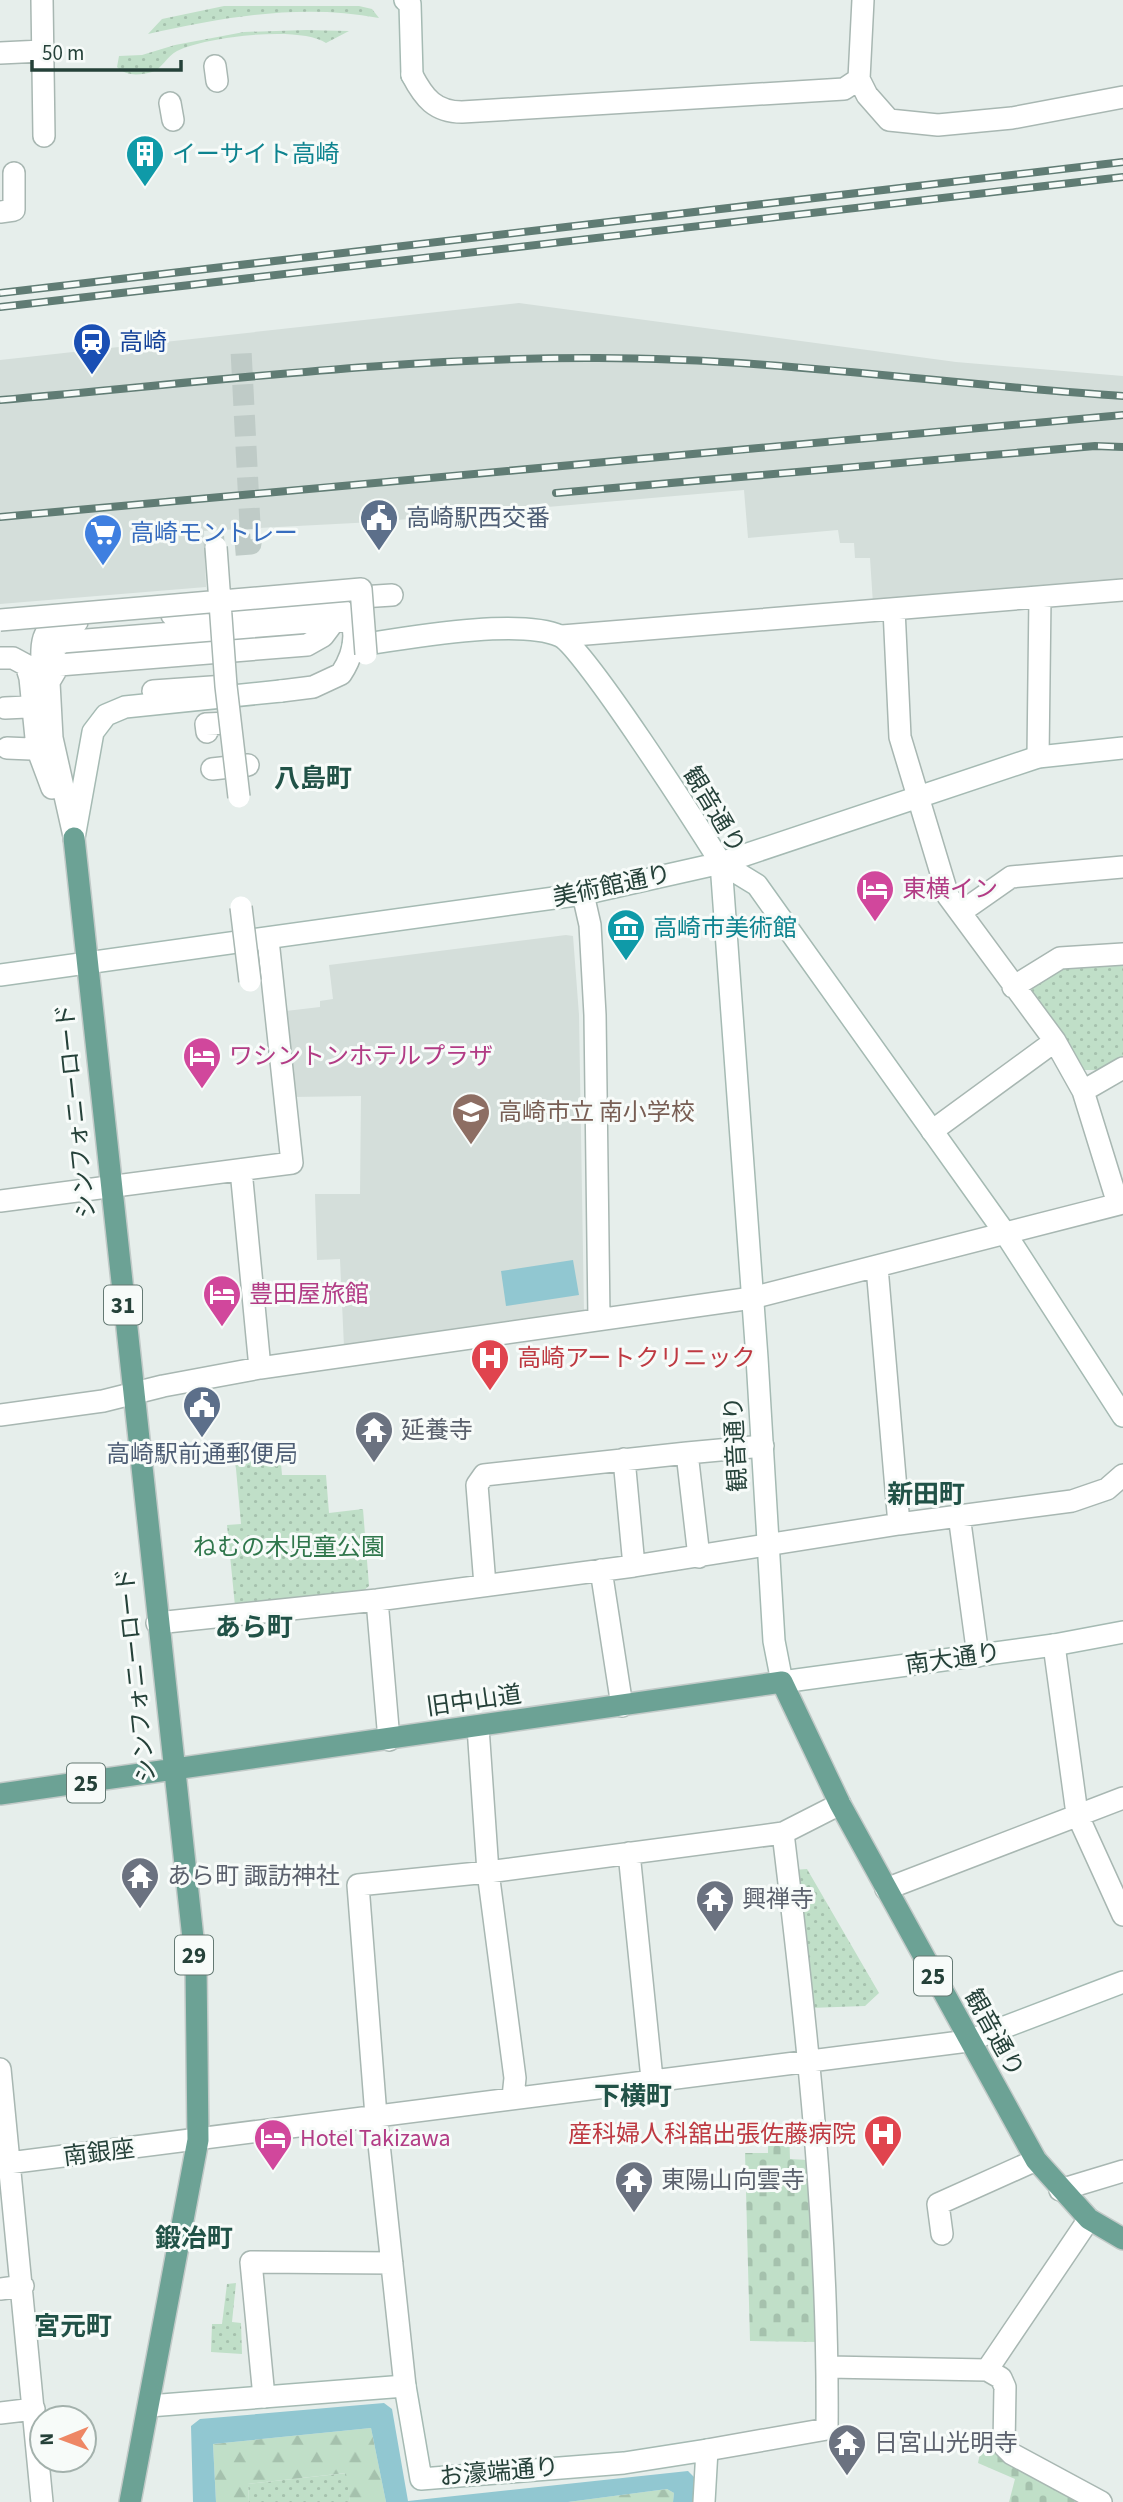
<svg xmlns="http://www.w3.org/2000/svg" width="1123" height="2502" font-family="'Source Sans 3','Noto Sans JP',sans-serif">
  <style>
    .built { fill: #d4deda }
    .green { fill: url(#green-dots) }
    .forest { fill: url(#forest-firs) }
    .cemetery { fill: url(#cemetery-stones) }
    .water { fill: #91c7d1 }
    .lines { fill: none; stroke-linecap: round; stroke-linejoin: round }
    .street-tunnel { stroke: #bfcbc7; stroke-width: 21; stroke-dasharray: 21 10; stroke-linecap: butt }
    .street-casing { stroke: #a8b7b2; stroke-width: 24 }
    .secondary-casing { stroke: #a5bab3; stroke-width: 24 }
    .primary-casing { stroke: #c2cac8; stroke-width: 24 }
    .street { stroke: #fff; stroke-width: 21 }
    .secondary { stroke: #fff; stroke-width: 21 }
    .primary { stroke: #6ca295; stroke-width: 21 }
    .rail-casing { stroke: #607c74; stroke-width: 8 }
    .rail { stroke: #f7fbf9; stroke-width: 5; stroke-dasharray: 16; stroke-linecap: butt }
    .street-bridge-casing { stroke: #a8b7b2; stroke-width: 24; stroke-linecap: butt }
    .street-bridge { stroke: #fff; stroke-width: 21 }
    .labels { text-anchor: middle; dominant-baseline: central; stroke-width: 6; stroke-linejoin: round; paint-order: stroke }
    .shield { fill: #f7fbf9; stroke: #647973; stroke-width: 2 }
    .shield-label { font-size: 23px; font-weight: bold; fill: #254139 }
    .culture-label { font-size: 24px; fill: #0d838f; stroke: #f7fbf9; text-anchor: start }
    .transit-label { font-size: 24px; fill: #164399; stroke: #f7fbf9; text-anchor: start }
    .service-label { font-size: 24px; fill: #4e5e75; stroke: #f7fbf9; text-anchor: start }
    .shop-label { font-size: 24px; fill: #366cbe; stroke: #f7fbf9; text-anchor: start }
    .street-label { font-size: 24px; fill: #254139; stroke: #f7fbf9 }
    .hotel-label { font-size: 24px; fill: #b23c85; stroke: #f7fbf9; text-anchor: start }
    .education-label { font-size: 24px; fill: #785e54; stroke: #f7fbf9; text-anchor: start }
    .health-label { font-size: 24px; fill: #be3a42; stroke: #f7fbf9; text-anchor: start }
    .worship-label { font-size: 24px; fill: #5b616d; stroke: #f7fbf9; text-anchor: start }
    .park-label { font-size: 24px; fill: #30774c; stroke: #f7fbf9 }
    .neighbourhood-label { font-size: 26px; font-weight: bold; fill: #215247; stroke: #f7fbf9 }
  </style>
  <defs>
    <pattern id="green-dots" width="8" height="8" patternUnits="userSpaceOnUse" patternTransform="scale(1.75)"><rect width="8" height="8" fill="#c0dfc8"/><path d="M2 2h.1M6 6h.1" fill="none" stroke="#a5c1ad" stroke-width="1.8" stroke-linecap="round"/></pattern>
    <pattern id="forest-firs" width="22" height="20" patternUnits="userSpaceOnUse" patternTransform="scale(1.75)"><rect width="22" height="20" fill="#c0dfc8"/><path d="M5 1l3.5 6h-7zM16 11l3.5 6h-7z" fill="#a5c1ad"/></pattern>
    <pattern id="cemetery-stones" width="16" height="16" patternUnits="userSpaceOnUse" patternTransform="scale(1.75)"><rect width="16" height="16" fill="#c0dfc8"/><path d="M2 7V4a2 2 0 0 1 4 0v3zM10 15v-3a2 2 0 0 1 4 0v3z" fill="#a5c1ad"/></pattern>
  </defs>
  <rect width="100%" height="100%" fill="#e6eeeb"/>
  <path class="built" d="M 519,303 L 956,362 L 1123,376 L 1123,582 L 873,604 L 870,558 L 855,558 L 854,543 L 840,543 L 838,530 L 748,538 L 744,490 L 374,522 L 204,531 L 206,587 L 0,604 L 0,360 Z
    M 566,935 L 573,936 L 579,1015 L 584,1312 L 344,1347 L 340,1259 L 317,1260 L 315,1194 L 360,1194 L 361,1096 L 293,1097 L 286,1011 L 320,1007 L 320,1001 L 333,999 L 329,965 Z"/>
  <path class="green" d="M 224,6 L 359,6 L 372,9 L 379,18 C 302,3 223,17 148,34 L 162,19 Z
    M 306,30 L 349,31 L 326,43 C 300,25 205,37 177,51 C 167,56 162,69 152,72 C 140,75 127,77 117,67 L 119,56 L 142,55 L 175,45 L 244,32 Z
    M 1123,959 L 1123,1056 L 1098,1070 L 1083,1070 L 1031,995 L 1033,986 L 1066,963 Z
    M 280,1452 L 282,1475 L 326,1475 L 329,1513 L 363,1509 L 369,1586 L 360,1594 L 235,1606 L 227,1525 L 241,1524 L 235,1458 Z
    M 807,1869 L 879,1993 L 865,2006 L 810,2008 L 793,1870 Z
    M 236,2283 L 232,2322 L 241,2323 L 242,2354 L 211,2352 L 212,2324 L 222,2324 L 227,2284 Z
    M 347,2473 L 350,2502 L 249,2502 L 248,2484 Z"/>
  <path class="forest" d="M 371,2428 L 386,2502 L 350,2502 L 346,2473 L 248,2484 L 249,2502 L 216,2502 L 213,2444 Z
    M 667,2489 L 674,2493 L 673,2502 L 568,2502 Z"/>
  <path class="cemetery" d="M 768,2127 L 789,2127 L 790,2159 L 808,2160 L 820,2342 L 750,2341 L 745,2153 L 768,2153 Z
    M 982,2443 L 1091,2502 L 1009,2502 L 1015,2479 L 978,2463 Z"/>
  <path class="water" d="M 573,1260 L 579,1295 L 506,1306 L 501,1271 Z
    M 384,2403 L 392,2409 L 408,2501 L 688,2471 L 695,2478 L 694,2502 L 673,2502 L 674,2493 L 667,2489 L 568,2502 L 386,2502 L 371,2428 L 213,2444 L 216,2502 L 193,2502 L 191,2426 L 200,2419 Z"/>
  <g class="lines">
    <path class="street-tunnel" d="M 204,548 L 251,544 L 241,350"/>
    <defs>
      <path id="street" d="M 42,0 L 44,136
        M 863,0 L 859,79 L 867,95 L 889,120 L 938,125 L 1012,118 L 1123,97
        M 0,53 L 42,51
        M 215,66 L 217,81
        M 412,75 C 424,98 435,112 462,112 L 844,89 L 859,79
        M 170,103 L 173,120
        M 0,212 L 14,210 L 14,173
        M 361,597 L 392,595
        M 894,609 L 900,737 L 948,896 L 1055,1041 L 1083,1091 L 1118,1204
        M 172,615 L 331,605 L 342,610 L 345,619
        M 562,636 L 1123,590
        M 0,658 L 13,658 L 26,665 L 30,678 L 37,748 L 52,788
        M 42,666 C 41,634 43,624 77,622
        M 49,682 L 59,665 L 307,645 L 323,636 L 335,620 L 352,622 C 357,640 351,659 341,674 L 313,687 L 281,691
        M 153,691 L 226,686
        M 5,708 L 27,707
        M 207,732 L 206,724 L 230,723
        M 7,748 L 31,749
        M 1038,757 L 1040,597
        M 212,769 L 248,765
        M 74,836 L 52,738 L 48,664 L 52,651 L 62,642 L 335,620
        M 583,894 L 590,925 L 595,1015 L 599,1319
        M 961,912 L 1011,877 L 1123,867
        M 1013,987 L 1060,958 L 1123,954
        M 1083,1091 L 1123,1068
        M 932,1131 L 1055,1041
        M 241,1170 L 260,1368
        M 0,1201 L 292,1163 L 268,940
        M 877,1267 L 899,1524
        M 0,1415 L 103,1401 L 163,1386 L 260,1368 L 752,1298 L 1123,1203
        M 687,1453 L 763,1446
        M 624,1459 L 634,1566
        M 959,1515 L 978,1656
        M 601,1570 L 622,1706
        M 485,1585 L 477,1485 L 484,1475 L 687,1453 L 699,1557
        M 377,1600 L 389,1740
        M 157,1623 L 377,1600 L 634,1566 L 899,1524 L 1072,1501 L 1107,1489 L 1123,1475
        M 1054,1645 L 1077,1814 L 1123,1915
        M 478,1727 L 488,1872 L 515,2078 L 513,2097
        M 629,1853 L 652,2079
        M 886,1889 L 1123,1798
        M 0,2069 L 42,2502
        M 0,2164 L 968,2041
        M 1060,2190 L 1123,2171
        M 942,2234 L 938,2204 L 1036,2160
        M 0,2289 L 23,2286
        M 828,2367 L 987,2370 L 1001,2378 L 1005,2387 L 1004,2446 L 1012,2454 L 1101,2502
        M 987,2370 L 1089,2219
        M 405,2386 L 376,2116 L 358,1885 L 488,1872 L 783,1833 L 840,1804
        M 264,2397 L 251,2262 L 392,2263
        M 0,2413 L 34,2409
        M 707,2450 L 827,2429 C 829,2230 807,2030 783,1833"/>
      <path id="secondary" d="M 405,0 L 410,4 L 412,75
        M 353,646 C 401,639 518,617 560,636 C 583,646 701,831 721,863 L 757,1358 L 774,1641 L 782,1682 L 1054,1645 L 1123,1632
        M 74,838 L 93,732 L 106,715 L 125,707 L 281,691
        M 721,863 L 757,885 L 1005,1233 L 1123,1416
        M 0,975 L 583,894 L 721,863 L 1038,757 L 1123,748
        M 968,2041 L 1123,1982
        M 149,2406 L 405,2386 L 421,2479 L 624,2463 L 707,2450 L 704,2502"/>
      <path id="primary" d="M 74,838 L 196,1966 L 198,2140 L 130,2502
        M 0,1794 L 782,1682 L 840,1804 L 1036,2160 L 1089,2219 L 1123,2239"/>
    </defs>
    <use href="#street" class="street-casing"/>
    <use href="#secondary" class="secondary-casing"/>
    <use href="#primary" class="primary-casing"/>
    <use href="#street" class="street"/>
    <use href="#secondary" class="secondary"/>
    <use href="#primary" class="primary"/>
    <defs>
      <path id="rail" d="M 0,293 L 1123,162
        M 0,307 L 1123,177
        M 0,400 C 199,383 399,357 598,358 C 774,358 948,385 1123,396
        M 556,493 L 1095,446 L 1123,447
        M 0,517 L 1123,415"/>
    </defs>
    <use href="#rail" class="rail-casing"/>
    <use href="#rail" class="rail"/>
    <defs>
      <path id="street-bridge" d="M 216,547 L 226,686 L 239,797
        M 0,620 L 361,589 L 366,654
        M 241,907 L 250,981"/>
    </defs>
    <use href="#street-bridge" class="street-bridge-casing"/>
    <use href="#street-bridge" class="street-bridge"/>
  </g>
  <defs>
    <symbol id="building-pin" viewBox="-11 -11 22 30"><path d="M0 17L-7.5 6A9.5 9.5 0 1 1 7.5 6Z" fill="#0f9aa8" stroke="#f7fbf9"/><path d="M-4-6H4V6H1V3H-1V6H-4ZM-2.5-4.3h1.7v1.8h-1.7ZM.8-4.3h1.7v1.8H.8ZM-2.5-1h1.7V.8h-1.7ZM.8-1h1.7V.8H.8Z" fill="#fff"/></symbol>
    <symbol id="station-pin" viewBox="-11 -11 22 30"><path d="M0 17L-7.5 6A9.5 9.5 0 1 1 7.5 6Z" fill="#1a4fb4" stroke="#f7fbf9"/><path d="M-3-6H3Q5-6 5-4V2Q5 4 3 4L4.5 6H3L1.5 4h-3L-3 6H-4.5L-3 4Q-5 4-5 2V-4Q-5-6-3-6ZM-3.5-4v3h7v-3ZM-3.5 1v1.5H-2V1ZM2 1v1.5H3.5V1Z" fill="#fff"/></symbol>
    <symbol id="civic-pin" viewBox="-11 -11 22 30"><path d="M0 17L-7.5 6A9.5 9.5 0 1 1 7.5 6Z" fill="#5c6f8a" stroke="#f7fbf9"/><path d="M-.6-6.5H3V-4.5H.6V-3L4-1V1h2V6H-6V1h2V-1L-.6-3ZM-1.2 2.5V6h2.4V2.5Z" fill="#fff"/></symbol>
    <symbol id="supermarket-pin" viewBox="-11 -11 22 30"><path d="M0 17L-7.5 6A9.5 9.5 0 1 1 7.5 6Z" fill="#3f7fe0" stroke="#f7fbf9"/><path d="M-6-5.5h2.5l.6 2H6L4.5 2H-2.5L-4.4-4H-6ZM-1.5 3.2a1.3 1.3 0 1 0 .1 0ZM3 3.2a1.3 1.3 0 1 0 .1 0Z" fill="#fff"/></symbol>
    <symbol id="hotel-pin" viewBox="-11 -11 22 30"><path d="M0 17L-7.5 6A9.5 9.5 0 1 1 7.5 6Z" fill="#d1479c" stroke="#f7fbf9"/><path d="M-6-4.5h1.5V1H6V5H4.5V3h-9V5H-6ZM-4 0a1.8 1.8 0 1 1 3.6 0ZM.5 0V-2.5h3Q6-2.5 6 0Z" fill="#fff"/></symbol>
    <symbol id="museum-pin" viewBox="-11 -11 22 30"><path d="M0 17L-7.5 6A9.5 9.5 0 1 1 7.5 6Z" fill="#0f9aa8" stroke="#f7fbf9"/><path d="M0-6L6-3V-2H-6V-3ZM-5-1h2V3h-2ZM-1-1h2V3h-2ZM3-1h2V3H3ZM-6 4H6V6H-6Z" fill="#fff"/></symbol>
    <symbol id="school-pin" viewBox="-11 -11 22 30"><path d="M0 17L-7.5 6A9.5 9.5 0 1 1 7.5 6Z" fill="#8d6e63" stroke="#f7fbf9"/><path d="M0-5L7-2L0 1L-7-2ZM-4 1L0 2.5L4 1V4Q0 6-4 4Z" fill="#fff"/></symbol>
    <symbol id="hospital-pin" viewBox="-11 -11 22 30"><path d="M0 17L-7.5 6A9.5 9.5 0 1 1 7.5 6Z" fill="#e0444e" stroke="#f7fbf9"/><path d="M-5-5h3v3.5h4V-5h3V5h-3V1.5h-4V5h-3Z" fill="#fff"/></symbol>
    <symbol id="temple-pin" viewBox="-11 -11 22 30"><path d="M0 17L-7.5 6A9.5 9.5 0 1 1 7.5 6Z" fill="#6b7280" stroke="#f7fbf9"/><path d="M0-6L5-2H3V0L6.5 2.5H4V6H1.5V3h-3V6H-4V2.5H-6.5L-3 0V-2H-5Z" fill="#fff"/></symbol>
  </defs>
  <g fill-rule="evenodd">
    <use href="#building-pin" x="123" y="132" width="44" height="60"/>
    <use href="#station-pin" x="70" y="320" width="44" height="60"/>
    <use href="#civic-pin" x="357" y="496" width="44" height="60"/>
    <use href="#supermarket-pin" x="81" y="511" width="44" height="60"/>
    <use href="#hotel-pin" x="853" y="867" width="44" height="60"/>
    <use href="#museum-pin" x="604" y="906" width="44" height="60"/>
    <use href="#hotel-pin" x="180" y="1034" width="44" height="60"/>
    <use href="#school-pin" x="449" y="1090" width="44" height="60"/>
    <use href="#hotel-pin" x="200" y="1272" width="44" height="60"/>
    <use href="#hospital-pin" x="468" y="1336" width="44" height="60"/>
    <use href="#civic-pin" x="180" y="1383" width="44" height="60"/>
    <use href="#temple-pin" x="352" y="1408" width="44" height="60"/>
    <use href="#temple-pin" x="118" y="1854" width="44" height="60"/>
    <use href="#temple-pin" x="693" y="1877" width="44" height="60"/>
    <use href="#hospital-pin" x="861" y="2112" width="44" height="60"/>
    <use href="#hotel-pin" x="251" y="2116" width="44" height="60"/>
    <use href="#temple-pin" x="612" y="2158" width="44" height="60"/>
    <use href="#temple-pin" x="825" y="2421" width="44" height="60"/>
  </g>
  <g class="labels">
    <g class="shield">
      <rect x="104" y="1285.5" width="38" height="39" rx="5"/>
      <rect x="67" y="1763.5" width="38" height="39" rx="5"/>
      <rect x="175" y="1935.5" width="38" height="39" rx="5"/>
      <rect x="914" y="1956.5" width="38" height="39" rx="5"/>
    </g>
    <g class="shield-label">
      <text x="123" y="1305">31</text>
      <text x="86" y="1783">25</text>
      <text x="194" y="1955">29</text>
      <text x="933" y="1976">25</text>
    </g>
    <g class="culture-label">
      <text x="172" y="154">イーサイト高崎</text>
      <text x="653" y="928">高崎市美術館</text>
    </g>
    <g class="transit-label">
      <text x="119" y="342">高崎</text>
    </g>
    <g class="service-label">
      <text x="406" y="518">高崎駅西交番</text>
      <text x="202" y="1454" text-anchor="middle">高崎駅前通郵便局</text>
    </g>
    <g class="shop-label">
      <text x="130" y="533">高崎モントレー</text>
    </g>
    <g class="street-label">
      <text transform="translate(714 810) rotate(59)">観音通り</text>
      <text transform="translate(612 886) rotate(-12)">美術館通り</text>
      <text transform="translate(76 1111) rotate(-96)">シンフォニーロード</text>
      <text transform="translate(736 1444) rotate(-93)">観音通り</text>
      <text transform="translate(953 1659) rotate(-8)">南大通り</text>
      <text transform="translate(136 1675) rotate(-96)">シンフォニーロード</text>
      <text transform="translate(474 1701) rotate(-8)">旧中山道</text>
      <text transform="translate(994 2033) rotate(61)">観音通り</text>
      <text transform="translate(99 2153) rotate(-7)">南銀座</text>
      <text transform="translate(499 2472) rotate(-5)">お濠端通り</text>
    </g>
    <g class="hotel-label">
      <text x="902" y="889">東横イン</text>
      <text x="229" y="1056">ワシントンホテルプラザ</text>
      <text x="249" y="1294">豊田屋旅館</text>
      <text x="300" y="2138">Hotel Takizawa</text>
    </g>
    <g class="education-label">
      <text x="498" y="1112">高崎市立 南小学校</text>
    </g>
    <g class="health-label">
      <text x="517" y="1358">高崎アートクリニック</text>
      <text x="856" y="2134" text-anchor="end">産科婦人科舘出張佐藤病院</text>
    </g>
    <g class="worship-label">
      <text x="401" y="1430">延養寺</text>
      <text x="167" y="1876">あら町 諏訪神社</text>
      <text x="742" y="1899">興禅寺</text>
      <text x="661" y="2180">東陽山向雲寺</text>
      <text x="874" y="2443">日宮山光明寺</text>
    </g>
    <g class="park-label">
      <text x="289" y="1547">ねむの木児童公園</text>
    </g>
    <g class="neighbourhood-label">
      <text x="313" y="778">八島町</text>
      <text x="926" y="1494">新田町</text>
      <text x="254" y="1627">あら町</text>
      <text x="633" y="2096">下横町</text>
      <text x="194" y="2238">鍛冶町</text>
      <text x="73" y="2326">宮元町</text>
    </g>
  </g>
  <g transform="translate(63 2439) rotate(269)"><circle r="33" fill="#f7fbf9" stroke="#a3b1ac" stroke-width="2"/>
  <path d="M0-5L12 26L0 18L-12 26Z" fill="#ee8765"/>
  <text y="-10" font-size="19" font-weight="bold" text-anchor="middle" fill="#254139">N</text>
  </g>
  <path d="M32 60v10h149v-10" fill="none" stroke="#254139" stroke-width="3.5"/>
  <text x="42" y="60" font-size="21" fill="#254139" stroke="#f7fbf9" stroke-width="5" paint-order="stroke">50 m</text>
</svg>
